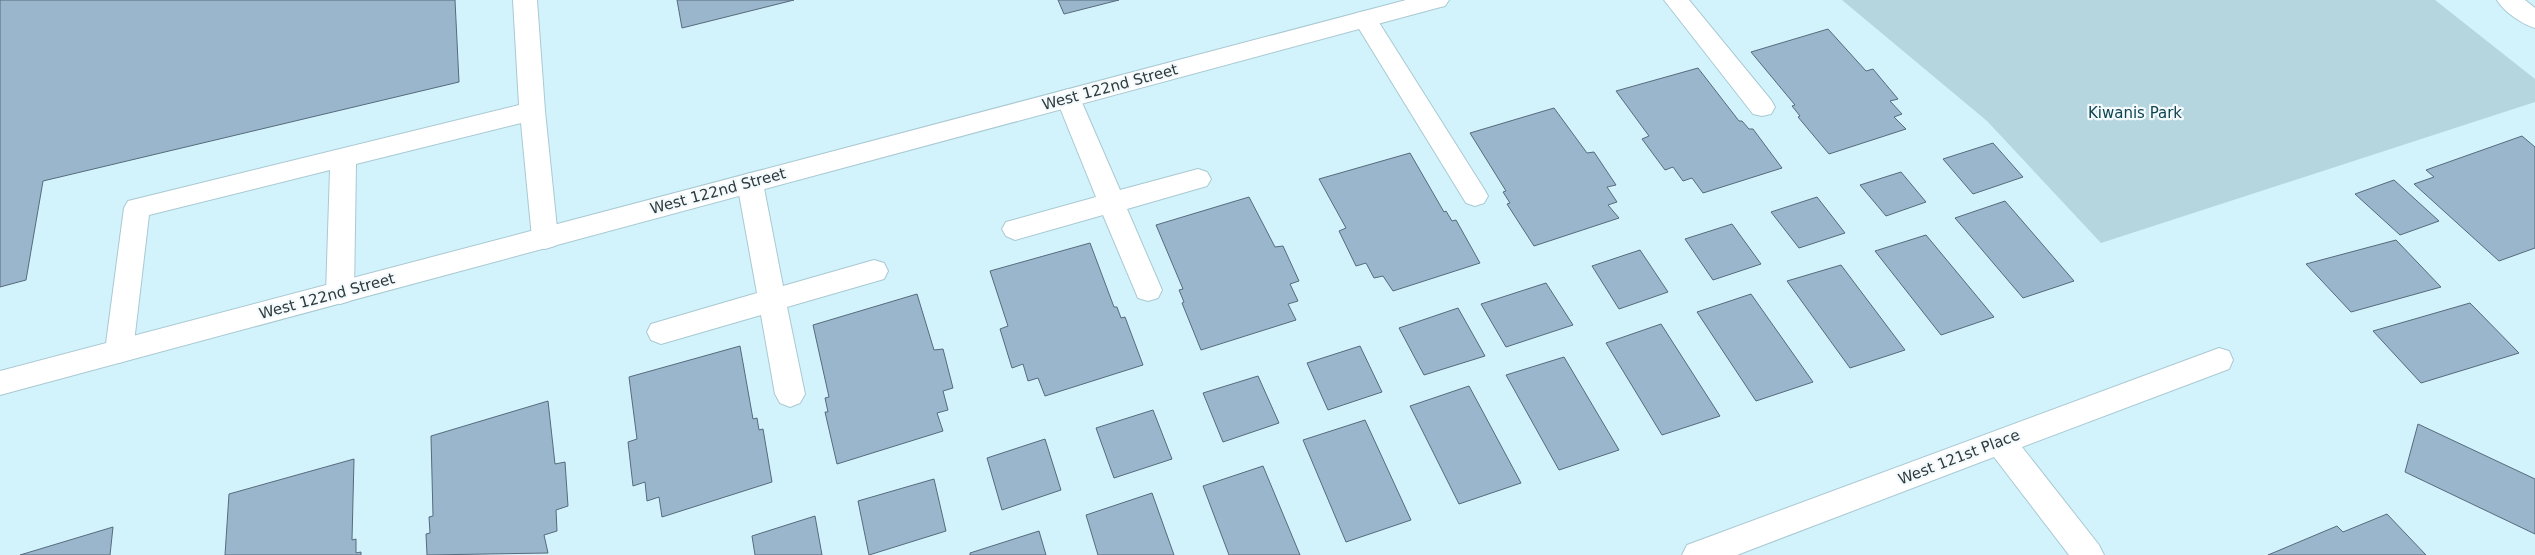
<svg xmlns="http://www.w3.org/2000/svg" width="2535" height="555" font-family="'DejaVu Sans',sans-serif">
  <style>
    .green { fill: #b5d5df }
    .building { fill: #9ab6cc; stroke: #566b7c }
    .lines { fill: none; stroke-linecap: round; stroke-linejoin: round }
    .service-casing { stroke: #a9c9d2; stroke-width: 2 }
    .minor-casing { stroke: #a9c9d2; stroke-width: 2 }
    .tertiary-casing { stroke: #a9c9d2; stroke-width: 2 }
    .service { fill: #fff; fill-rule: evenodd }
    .minor { fill: #fff; fill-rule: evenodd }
    .tertiary { fill: #fff; fill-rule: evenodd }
    .labels { text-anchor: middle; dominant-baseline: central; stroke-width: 4.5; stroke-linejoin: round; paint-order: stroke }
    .street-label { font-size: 15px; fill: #2d3a3e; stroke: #f4fafc }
    .park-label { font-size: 15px; fill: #0d4552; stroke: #f4fafc }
  </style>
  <rect width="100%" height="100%" fill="#d2f2fc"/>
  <path class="green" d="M 1842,0 L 2435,0 L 2535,79 L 2535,102 L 2101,243 L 1987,121 Z"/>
  <path class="building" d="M 0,0 L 455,0 L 459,82 L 43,181 L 26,280 L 0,287 Z
    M 677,0 L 794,0 L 682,28 Z
    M 1058,0 L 1119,0 L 1064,14 Z
    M 1828,29 L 1866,71 L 1873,69 L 1898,99 L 1890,101 L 1902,114 L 1894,117 L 1906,129 L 1829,154 L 1798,117 L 1800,116 L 1792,106 L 1795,105 L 1751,52 Z
    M 1698,68 L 1739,121 L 1742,121 L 1749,129 L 1753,129 L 1782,168 L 1703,193 L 1692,178 L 1683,181 L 1673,167 L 1665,170 L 1642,139 L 1649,136 L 1616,91 Z
    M 1554,108 L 1587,153 L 1594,152 L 1616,185 L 1607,187 L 1617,202 L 1608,205 L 1619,218 L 1534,246 L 1507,204 L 1510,203 L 1503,192 L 1506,191 L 1470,133 Z
    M 2522,136 L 2535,147 L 2535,248 L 2499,261 L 2414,184 L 2434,177 L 2426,170 Z
    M 1993,143 L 2023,177 L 1973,194 L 1943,159 Z
    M 1410,153 L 1444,212 L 1446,211 L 1452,221 L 1456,220 L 1480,263 L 1393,291 L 1383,276 L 1374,278 L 1366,263 L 1356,266 L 1339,231 L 1346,228 L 1319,179 Z
    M 1901,172 L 1926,202 L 1886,216 L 1860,185 Z
    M 2394,180 L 2439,221 L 2400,235 L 2355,194 Z
    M 1249,197 L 1275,247 L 1283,246 L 1299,281 L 1290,284 L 1298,301 L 1288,304 L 1296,320 L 1201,350 L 1182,303 L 1184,302 L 1179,290 L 1183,289 L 1156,225 Z
    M 1817,197 L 1845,233 L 1799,248 L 1771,212 Z
    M 2005,201 L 2074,281 L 2023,298 L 1955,218 Z
    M 1732,224 L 1761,264 L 1713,280 L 1685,239 Z
    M 1926,235 L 1994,317 L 1941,335 L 1875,251 Z
    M 2396,240 L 2441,287 L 2351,312 L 2306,264 Z
    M 1090,243 L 1114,307 L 1117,307 L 1121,318 L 1125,317 L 1143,365 L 1045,396 L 1038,378 L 1028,381 L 1023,364 L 1012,368 L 1000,329 L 1008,326 L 990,271 Z
    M 1640,250 L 1668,292 L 1619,309 L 1592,266 Z
    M 1841,265 L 1905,350 L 1850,368 L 1787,281 Z
    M 1546,283 L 1573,325 L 1506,347 L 1481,304 Z
    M 917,294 L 934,350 L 943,349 L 953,388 L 943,391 L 948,410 L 937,413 L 943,431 L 837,464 L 825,412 L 828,412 L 825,398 L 829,397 L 813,325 Z
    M 1751,294 L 1813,382 L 1756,401 L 1697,312 Z
    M 2470,303 L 2519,353 L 2421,383 L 2373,331 Z
    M 1458,308 L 1485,356 L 1424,375 L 1399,328 Z
    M 1661,324 L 1720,416 L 1662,435 L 1606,343 Z
    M 740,346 L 753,419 L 757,418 L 759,430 L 763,429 L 772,482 L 662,517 L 659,497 L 647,501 L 645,482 L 633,486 L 628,442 L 637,439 L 629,377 Z
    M 1360,346 L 1382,392 L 1328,410 L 1307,363 Z
    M 1564,357 L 1619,450 L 1559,470 L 1506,375 Z
    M 1258,376 L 1279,423 L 1223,442 L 1203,393 Z
    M 1469,386 L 1521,483 L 1459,504 L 1410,406 Z
    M 548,401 L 555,464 L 565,462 L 568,506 L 556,510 L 557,531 L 544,535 L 548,553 L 427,555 L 426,534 L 430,533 L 429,517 L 433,516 L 431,436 Z
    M 1153,410 L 1172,459 L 1114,478 L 1096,428 Z
    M 1365,420 L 1411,520 L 1346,542 L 1303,440 Z
    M 2418,424 L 2535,479 L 2535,534 L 2405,472 Z
    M 1045,439 L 1061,490 L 1002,510 L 987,458 Z
    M 354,459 L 352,540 L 356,539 L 356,553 L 361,552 L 361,555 L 225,555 L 229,494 Z
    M 1263,466 L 1300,555 L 1229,555 L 1203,486 Z
    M 934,479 L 946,531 L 869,555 L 858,501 Z
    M 1152,493 L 1174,555 L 1098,555 L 1086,515 Z
    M 2387,514 L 2426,555 L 2268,555 L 2337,526 L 2343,532 Z
    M 815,516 L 822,555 L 755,555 L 752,536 Z
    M 113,527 L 110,555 L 20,555 Z
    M 1039,531 L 1046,555 L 970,555 L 970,553 Z"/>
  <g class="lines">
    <defs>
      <path id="service" d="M 513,0 L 537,0 L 545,111 L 558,238 L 555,246 L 545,249 L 535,246 L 532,238 L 521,123 L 356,164 L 354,293 L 350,301 L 340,304 L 330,301 L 326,293 L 330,170 L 149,215 L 133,351 L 129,359 L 119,363 L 109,359 L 105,351 L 124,208 L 128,201 L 519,105 Z
        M 1664,0 L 1689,0 L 1771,100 L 1775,107 L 1771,114 L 1762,116 L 1753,114 Z
        M 1365,11 L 1373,13 L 1484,189 L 1488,196 L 1484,203 L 1475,206 L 1466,203 L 1353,19 L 1357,13 Z
        M 1068,89 L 1077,92 L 1080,98 L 1120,190 L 1198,169 L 1207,172 L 1211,179 L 1207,186 L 1127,209 L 1162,290 L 1158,298 L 1148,301 L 1138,298 L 1103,215 L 1015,240 L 1006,236 L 1002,229 L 1006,222 L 1096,197 L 1056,98 L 1059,92 Z
        M 750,173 L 759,176 L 763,183 L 783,286 L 874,260 L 884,263 L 888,271 L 884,279 L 787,307 L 805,394 L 800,403 L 790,407 L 780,403 L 775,394 L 761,315 L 661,344 L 651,340 L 647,332 L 651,324 L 757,293 L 737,183 L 741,176 Z"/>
      <path id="minor" d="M 2497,0 L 2525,0 L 2535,8 L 2535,28 C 2522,24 2504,12 2497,0 Z
        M 2219,348 L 2229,351 L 2233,360 L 2229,369 L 2022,447 L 2099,545 L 2104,555 L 2069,555 L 1994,457 L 1737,555 L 1682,555 L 1687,545 Z"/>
      <path id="tertiary" d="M 1406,0 L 1449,0 L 1445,6 L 1437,8 L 0,395 L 0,371 Z"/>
    </defs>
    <use href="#service" class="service-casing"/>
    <use href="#minor" class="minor-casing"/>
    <use href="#tertiary" class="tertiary-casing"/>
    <use href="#service" class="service"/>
    <use href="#minor" class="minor"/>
    <use href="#tertiary" class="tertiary"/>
  </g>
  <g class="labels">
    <g class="street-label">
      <text transform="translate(1110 87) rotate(-15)">West 122nd Street</text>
      <text transform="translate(718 191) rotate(-15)">West 122nd Street</text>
      <text transform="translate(327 296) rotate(-15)">West 122nd Street</text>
      <text transform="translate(1959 457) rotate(-21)">West 121st Place</text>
    </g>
    <g class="park-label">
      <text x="2135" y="113">Kiwanis Park</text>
    </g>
  </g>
</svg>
